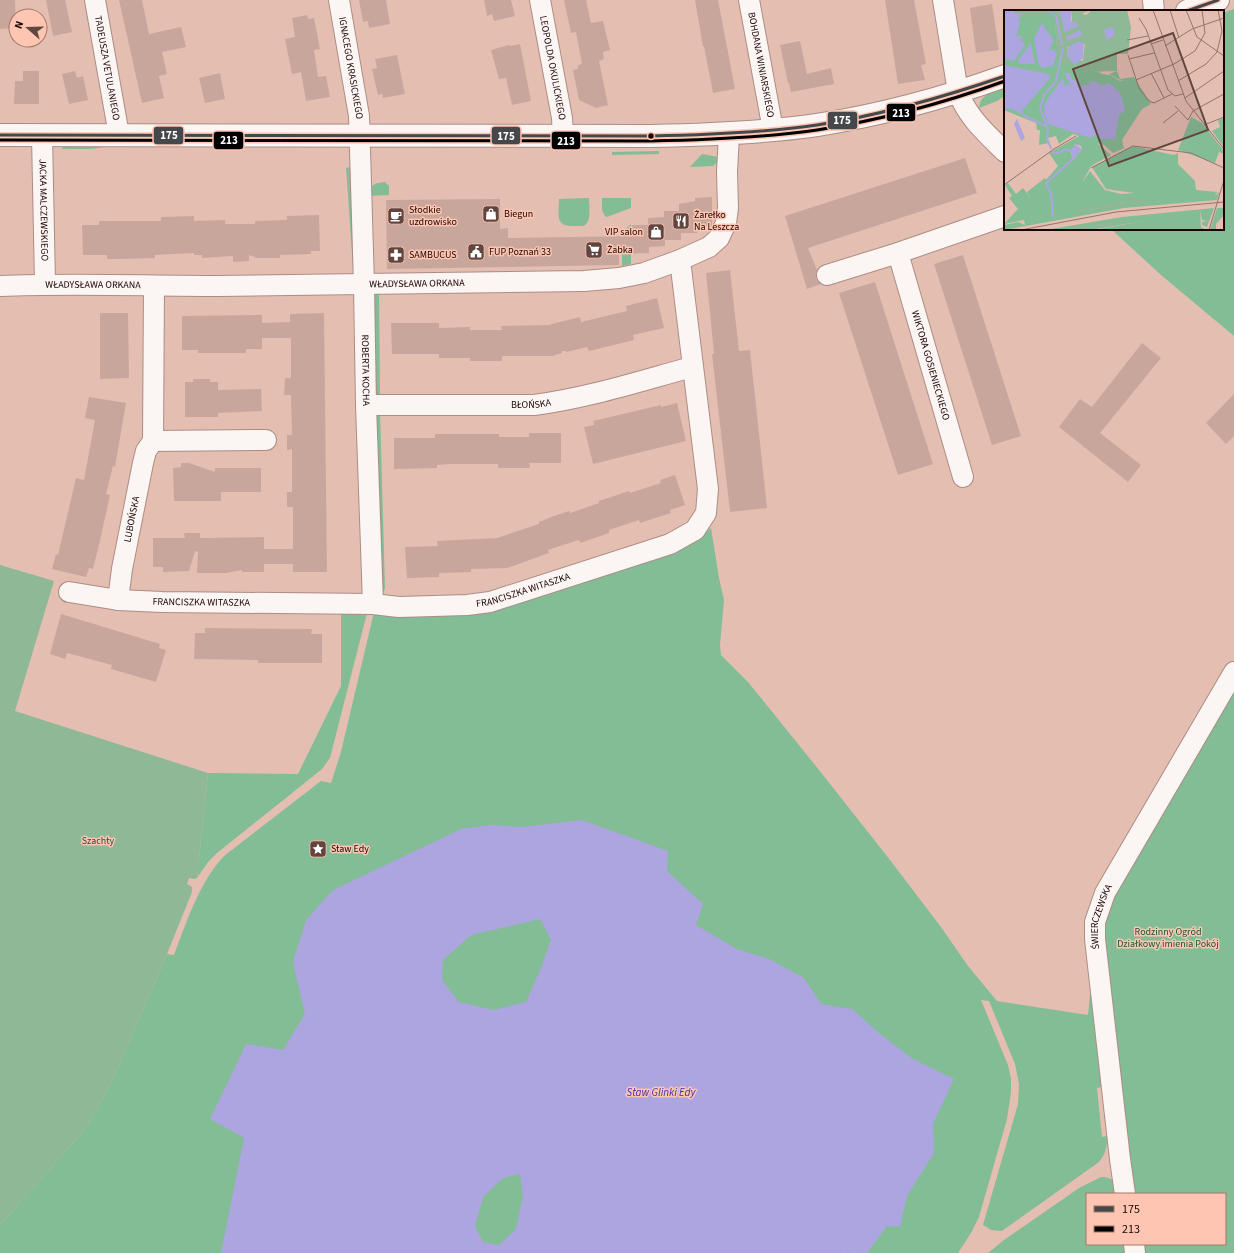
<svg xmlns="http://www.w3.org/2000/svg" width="1234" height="1253" font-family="'Source Sans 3',sans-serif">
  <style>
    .green { fill: #82bd96 }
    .forest { fill: #8eb896 }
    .water { fill: #aca5df; fill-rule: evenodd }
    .building { fill: #c9a69c }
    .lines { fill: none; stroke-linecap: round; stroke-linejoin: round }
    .minor-casing { stroke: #ab8d84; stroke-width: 22 }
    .tertiary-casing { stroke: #ab8d84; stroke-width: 24 }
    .minor { stroke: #fbf5f3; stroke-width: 20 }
    .tertiary { stroke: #fbf5f3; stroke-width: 22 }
    .bus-1-casing { stroke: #fec5b2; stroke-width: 6 }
    .bus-2-casing { stroke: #fec5b2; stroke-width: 6 }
    .bus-1 { stroke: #45484a; stroke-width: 3 }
    .bus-2 { stroke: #000; stroke-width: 3 }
    .bus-dot { fill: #1a0401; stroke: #fec5b2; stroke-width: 1.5 }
    .labels { text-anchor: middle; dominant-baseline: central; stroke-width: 3; stroke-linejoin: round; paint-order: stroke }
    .street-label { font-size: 10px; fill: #1a0401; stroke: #fec5b2 }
    .poi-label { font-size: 10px; fill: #1a0401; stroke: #fec5b2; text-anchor: start }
    .park-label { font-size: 10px; fill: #175136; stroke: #fec5b2 }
    .water-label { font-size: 11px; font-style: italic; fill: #3e30ad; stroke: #fec5b2 }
    .inset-river { fill: none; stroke: #aca5df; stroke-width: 2 }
    .inset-road { fill: none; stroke: #94746b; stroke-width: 1 }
    .view { fill: #61453f; fill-opacity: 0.15; stroke: #61453f; stroke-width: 2 }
    .inset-edge { fill: none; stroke: #1a0401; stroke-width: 2 }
    .line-badge { stroke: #fec5b2; stroke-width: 1.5 }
    .badge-label { font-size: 11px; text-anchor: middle; font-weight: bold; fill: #fff }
  </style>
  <rect width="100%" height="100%" fill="#e5beb2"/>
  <path class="green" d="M 1234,9 L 1234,336 L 1161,275 L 1111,229 L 1223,229 L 1223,13 Z
    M 1005,86 L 1005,96 L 997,101 L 979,108 C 980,94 994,91 1005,86 Z
    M 65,146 L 111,146 L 91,149 L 61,149 Z
    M 659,151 L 659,154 L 612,155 L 612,152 Z
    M 702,154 L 718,157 L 718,162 L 713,166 L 690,167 Z
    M 385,182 L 389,186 L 389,195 L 368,196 C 371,184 374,183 385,182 Z
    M 589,198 C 589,205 591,218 587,223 C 585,227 580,226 576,226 C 554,227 559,216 559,199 Z
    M 602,198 L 631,198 L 631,208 L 607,217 L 605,216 L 602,210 Z
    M 631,224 L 631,264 L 622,266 L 622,233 Z
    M 379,292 L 380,396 L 375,394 L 371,295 Z
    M 380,410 L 385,589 L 383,592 L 381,589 L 376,412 Z
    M 711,528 L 719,578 L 724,600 L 720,645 L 721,655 L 748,682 L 819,770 L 890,860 L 941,927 L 968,966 L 997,1001 L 1088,1015 L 1092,973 L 1105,1086 L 1097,1088 L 1102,1137 L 1107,1136 C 1107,1147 1106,1153 1099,1162 L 1002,1231 L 991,1230 L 983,1225 L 1018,1104 L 1019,1084 L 1015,1064 L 989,1001 L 981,1000 L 1008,1065 L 1011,1079 L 1011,1092 L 1007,1119 L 979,1217 L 971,1233 L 958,1253 L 0,1253 L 0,1225 L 87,1127 L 113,1079 L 167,954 L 174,955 C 187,921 199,883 224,856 L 321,781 L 331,783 L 341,752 L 374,612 L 437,611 L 684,546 Z
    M 341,613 L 367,613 L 330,758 L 322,769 L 217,853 L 208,862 L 197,878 L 208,773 L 298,774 L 341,686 Z
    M 1234,686 L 1234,1253 L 1142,1253 L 1140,1244 L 1225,1244 L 1225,1194 L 1132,1194 L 1102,941 L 1104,912 Z
    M 1101,1177 L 1105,1177 L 1114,1180 L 1120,1194 L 1087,1194 L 1087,1244 L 1127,1244 L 1129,1253 L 988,1253 L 1004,1240 L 1079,1188 Z"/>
  <path class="forest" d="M 353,166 L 357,268 L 353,268 L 346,168 Z
    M 0,565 L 54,581 L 15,711 L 208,773 L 197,878 L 194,879 L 189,878 L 187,884 L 192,887 L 192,892 L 167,954 L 113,1079 L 87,1127 L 0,1225 Z"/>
  <path class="water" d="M 582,820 L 668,851 L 667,871 L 703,904 L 696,925 L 737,949 L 769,959 L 804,978 L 821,1004 L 852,1009 L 880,1034 L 913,1059 L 954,1079 L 933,1124 L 934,1153 L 907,1196 L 900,1227 L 887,1226 L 867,1253 L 850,1253 L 848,1252 L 847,1253 L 221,1253 L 244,1138 L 210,1119 L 246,1044 L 283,1050 L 305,1014 L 293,962 L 306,920 L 333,890 L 461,829 L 490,825 L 522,827 ZM 540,919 L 551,940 L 541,968 L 526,1002 L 493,1010 L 459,1002 L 442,980 L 443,960 L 471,935 ZM 520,1174 L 523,1196 L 516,1229 L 499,1245 L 483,1242 L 475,1226 L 483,1197 L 503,1178 Z"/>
  <path class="building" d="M 0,0 L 15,0 L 16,28 L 0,29 Z
    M 46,0 L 65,0 L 72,32 L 53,36 Z
    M 119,0 L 142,0 L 149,34 L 181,27 L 186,47 L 162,52 L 167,74 L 159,76 L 164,98 L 142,103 Z
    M 359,0 L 386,0 L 390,24 L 369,28 L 368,21 L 363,22 Z
    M 484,0 L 511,0 L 515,16 L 494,21 L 492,14 L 487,16 Z
    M 564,0 L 586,0 L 591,23 L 603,21 L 610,50 L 603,52 L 604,59 L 599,61 L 608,105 L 596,108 L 579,100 L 573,70 L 578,69 L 578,65 L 582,64 L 576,32 L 571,33 Z
    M 695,0 L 718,0 L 735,89 L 713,93 L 704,46 L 703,47 Z
    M 885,0 L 914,0 L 926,64 L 921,65 L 925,80 L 898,84 Z
    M 992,4 L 999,50 L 976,53 L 970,8 Z
    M 307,15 L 308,19 L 314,18 L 320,49 L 314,50 L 318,77 L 326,76 L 330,97 L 306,101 L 301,72 L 292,74 L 285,39 L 295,37 L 292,18 Z
    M 800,41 L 807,74 L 831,68 L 834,84 L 791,92 L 789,83 L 788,83 L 780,45 Z
    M 520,44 L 531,101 L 512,105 L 506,78 L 499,79 L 491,50 L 509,45 L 511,46 Z
    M 397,55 L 405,94 L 383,98 L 382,94 L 378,95 L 372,69 L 377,68 L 375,59 Z
    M 23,71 L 39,71 L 39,104 L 14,104 L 15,81 L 23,81 Z
    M 75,71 L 77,78 L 83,76 L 88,100 L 69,104 L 62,74 Z
    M 220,73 L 225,99 L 205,103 L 199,78 Z
    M 965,158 L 977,193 L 808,248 L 817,270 L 816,279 L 821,284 L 807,289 L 785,216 Z
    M 712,197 L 712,226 L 697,227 L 697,233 L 681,233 L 681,240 L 665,240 L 665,246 L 649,247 L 649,253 L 619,254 L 619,265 L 387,269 L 386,200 L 500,199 L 500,229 L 508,228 L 508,238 L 633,236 L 632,225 L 648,225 L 648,218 L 664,217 L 664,211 L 679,211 L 679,204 L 695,201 L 695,198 Z
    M 319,215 L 320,251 L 311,251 L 311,254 L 280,255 L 280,258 L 257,258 L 249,255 L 249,261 L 233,262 L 233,256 L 202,258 L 202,255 L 194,255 L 194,253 L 155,255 L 155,258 L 123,259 L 107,259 L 107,255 L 83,255 L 82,225 L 99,225 L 99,221 L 161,221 L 161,217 L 194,216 L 194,221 L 225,220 L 225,224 L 255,224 L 255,221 L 287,220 L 287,216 Z
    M 963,255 L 1021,436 L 992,445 L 934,264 Z
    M 730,270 L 739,351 L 750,350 L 767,508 L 730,512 L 712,354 L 714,354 L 706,273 Z
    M 875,282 L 933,464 L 898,475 L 839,293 Z
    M 657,298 L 664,328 L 633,335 L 634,340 L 589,351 L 587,347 L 567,352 L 566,351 L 562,351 L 562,353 L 552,356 L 502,356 L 502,361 L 470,361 L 470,358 L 439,358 L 439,354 L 392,354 L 391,323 L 439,323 L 439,328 L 470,327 L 470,330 L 502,330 L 501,326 L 548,325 L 580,317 L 581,322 L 627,311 L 626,306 Z
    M 100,313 L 128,313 L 129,378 L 100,379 Z
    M 324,313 L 327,572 L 293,572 L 293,564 L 264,564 L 264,572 L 242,572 L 242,570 L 226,573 L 197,573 L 198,552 L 195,551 L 189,571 L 163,572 L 163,567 L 153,567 L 153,538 L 185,538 L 184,533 L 200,533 L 200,538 L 264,537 L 264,549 L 293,549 L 293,507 L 287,507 L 287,492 L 292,492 L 292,449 L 287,450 L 287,435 L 292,435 L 291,395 L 284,395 L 285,378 L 291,378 L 291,338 L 262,338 L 262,349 L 246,349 L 246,353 L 198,353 L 198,350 L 182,350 L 182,316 L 262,315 L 262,323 L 290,322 L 290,314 Z
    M 1142,343 L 1161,358 L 1100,433 L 1141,465 L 1128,482 L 1059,427 L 1080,399 L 1092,407 Z
    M 193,379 L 210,379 L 210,382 L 218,382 L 218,390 L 261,389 L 262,411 L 218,413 L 218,417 L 185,417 L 185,382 L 193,382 Z
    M 1234,394 L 1234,436 L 1226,444 L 1206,423 Z
    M 89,397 L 126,403 L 115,467 L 113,466 L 106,494 L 110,495 L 99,545 L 93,569 L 89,568 L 86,577 L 52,569 L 56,554 L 58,555 L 76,478 L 84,480 L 95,420 L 85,418 Z
    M 677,403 L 686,441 L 593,464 L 584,427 L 594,425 L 593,421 L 661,405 L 661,407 Z
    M 529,433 L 561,433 L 561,463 L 529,463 L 530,468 L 498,468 L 498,464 L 451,464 L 437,465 L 437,468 L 394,469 L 394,438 L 435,438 L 435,434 L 499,434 L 499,437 L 529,437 Z
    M 181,463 L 189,463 L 215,472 L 215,468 L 261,468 L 261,492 L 221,492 L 221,501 L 174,501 L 173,468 L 181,467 Z
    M 675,475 L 685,505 L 670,510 L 671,513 L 640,523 L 639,520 L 609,530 L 609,533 L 580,543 L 579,540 L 563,545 L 548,550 L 549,553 L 507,568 L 471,569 L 471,572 L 439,573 L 439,577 L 407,578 L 405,547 L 438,546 L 437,541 L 497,538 L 539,524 L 539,522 L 554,516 L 569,511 L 570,513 L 599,503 L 599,501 L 629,491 L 630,493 L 661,483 L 660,480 Z
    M 61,614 L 160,644 L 159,648 L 166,650 L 156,682 L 111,669 L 112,665 L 67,653 L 65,659 L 50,654 Z
    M 205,628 L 312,629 L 311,634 L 322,634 L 322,663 L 258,663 L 258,660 L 194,659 L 195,633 L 205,633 Z"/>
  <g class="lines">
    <defs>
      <g id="minor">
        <path id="s1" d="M 95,0 L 119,135"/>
        <path id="s2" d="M 339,0 L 359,116 L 364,285 L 366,405 L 373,604"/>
        <path id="s3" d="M 540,0 L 562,118 L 563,136"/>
        <path id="s4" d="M 749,0 L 773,130"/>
        <path d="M 943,0 L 958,92 C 968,118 986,133 1005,152"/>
        <path d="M 1153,0 L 1154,11"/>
        <path id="s5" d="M 42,135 L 45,284"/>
        <path id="s6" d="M 898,253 L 963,477"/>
        <path d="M 827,275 L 898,253 L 1005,216"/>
        <path id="s7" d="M 0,286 C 73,283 145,286 218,286 C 340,285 462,283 584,281 L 619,278 L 644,273 L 680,260 L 709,247 L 719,238 L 726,223 L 728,208 L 727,172 L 729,134"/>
        <path id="s8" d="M 366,405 L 534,405 C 588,398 640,381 692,367"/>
        <path d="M 153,441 L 266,440"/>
        <path id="s9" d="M 69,592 L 118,600 L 162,602 L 373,604 L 399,607 L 467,605 L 490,602 L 670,544 L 695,530 L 706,513 L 708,489 L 680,260"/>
        <path id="s10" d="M 118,600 L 122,569 L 143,463 L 146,451 L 153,441 L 154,286"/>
        <path id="s11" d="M 1125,1194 L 1120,1159 L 1095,939 L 1095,922 L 1105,893 L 1234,672"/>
        <path d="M 1134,1244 L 1135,1253"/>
      </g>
      <path id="tertiary" d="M 1187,11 L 1218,0
        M 0,135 L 651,136 C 707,135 762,133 817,125 C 881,115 944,98 1005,76"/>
    </defs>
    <use href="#minor" class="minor-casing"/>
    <use href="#tertiary" class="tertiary-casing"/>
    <use href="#minor" class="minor"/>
    <use href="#tertiary" class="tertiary"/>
    <defs>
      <path id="bus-1" d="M 1187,11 L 1218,0
        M 0,135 L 651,136 C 707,135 762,133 817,125 C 882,115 944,97 1005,76"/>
      <path id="bus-2" d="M 0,140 L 651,141 C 707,140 762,138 817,130 C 881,120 944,103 1005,81"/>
    </defs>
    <use href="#bus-1" class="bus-1-casing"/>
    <use href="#bus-2" class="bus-2-casing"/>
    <use href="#bus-1" class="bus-1"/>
    <use href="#bus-2" class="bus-2"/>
  </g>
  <defs>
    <symbol id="shop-square" viewBox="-11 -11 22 22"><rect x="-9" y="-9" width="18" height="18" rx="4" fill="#61453f" stroke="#fec5b2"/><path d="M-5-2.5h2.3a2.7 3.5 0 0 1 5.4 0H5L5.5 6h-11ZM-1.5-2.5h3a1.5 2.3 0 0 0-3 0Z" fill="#fff"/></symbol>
    <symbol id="cafe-square" viewBox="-11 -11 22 22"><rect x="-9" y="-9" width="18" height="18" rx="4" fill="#61453f" stroke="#fec5b2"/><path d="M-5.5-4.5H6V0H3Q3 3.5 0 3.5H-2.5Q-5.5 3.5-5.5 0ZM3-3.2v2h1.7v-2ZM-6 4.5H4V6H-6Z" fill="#fff"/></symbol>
    <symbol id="restaurant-square" viewBox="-11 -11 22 22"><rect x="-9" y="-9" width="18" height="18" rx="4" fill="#61453f" stroke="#fec5b2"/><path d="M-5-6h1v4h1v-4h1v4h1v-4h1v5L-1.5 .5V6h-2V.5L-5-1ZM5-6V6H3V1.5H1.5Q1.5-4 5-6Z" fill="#fff"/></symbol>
    <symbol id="supermarket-square" viewBox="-11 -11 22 22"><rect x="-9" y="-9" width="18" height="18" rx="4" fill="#61453f" stroke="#fec5b2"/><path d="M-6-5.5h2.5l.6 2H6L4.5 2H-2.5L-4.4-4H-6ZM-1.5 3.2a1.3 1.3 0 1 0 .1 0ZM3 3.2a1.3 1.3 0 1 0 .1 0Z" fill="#fff"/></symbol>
    <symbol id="civic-square" viewBox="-11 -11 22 22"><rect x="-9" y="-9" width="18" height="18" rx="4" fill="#61453f" stroke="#fec5b2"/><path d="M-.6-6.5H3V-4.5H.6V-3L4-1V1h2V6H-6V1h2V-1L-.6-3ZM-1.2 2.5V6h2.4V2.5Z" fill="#fff"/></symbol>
    <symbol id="pharmacy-square" viewBox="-11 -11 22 22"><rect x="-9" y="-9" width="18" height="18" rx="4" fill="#61453f" stroke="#fec5b2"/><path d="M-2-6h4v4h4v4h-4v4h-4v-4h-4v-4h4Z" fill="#fff"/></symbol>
    <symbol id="sight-square" viewBox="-11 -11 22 22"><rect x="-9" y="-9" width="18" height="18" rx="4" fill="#61453f" stroke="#fec5b2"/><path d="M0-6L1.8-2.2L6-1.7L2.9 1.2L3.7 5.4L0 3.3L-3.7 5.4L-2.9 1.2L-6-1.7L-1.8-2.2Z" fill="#fff"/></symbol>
  </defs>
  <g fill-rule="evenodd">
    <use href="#shop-square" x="481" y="204" width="20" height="20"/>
    <use href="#cafe-square" x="386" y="206" width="20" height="20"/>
    <use href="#restaurant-square" x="671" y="211" width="20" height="20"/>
    <use href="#shop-square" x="646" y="222" width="20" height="20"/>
    <use href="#supermarket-square" x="584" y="240" width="20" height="20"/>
    <use href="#civic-square" x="466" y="242" width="20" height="20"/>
    <use href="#pharmacy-square" x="386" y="245" width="20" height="20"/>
    <use href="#sight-square" x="308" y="839" width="20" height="20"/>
  </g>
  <circle class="bus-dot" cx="651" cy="136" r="3.5"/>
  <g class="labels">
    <g class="street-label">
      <text stroke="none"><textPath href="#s4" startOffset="66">BOHDANA WINIARSKIEGO</textPath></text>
      <text stroke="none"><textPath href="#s1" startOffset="69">TADEUSZA VETULANIEGO</textPath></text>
      <text stroke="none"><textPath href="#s2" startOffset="69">IGNACEGO KRASICKIEGO</textPath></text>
      <text stroke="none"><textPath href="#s3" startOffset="69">LEOPOLDA OKULICKIEGO</textPath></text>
      <text stroke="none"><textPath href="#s5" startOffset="75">JACKA MALCZEWSKIEGO</textPath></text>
      <text stroke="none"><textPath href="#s7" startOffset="417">WŁADYSŁAWA ORKANA</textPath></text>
      <text stroke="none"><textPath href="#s7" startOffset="93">WŁADYSŁAWA ORKANA</textPath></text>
      <text stroke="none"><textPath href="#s6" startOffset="117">WIKTORA GOSIENIECKIEGO</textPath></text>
      <text stroke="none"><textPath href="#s2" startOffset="372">ROBERTA KOCHA</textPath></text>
      <text stroke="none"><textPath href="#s8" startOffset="165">BŁOŃSKA</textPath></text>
      <text stroke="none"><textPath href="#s10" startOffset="82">LUBOŃSKA</textPath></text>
      <text stroke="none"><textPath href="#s9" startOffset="457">FRANCISZKA WITASZKA</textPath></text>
      <text stroke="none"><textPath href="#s9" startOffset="133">FRANCISZKA WITASZKA</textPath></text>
      <text stroke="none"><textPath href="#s11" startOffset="280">ŚWIERCZEWSKA</textPath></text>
    </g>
    <g class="poi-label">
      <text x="409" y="210">Słodkie<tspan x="409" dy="12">uzdrowisko</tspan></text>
      <text x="504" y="214">Biegun</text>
      <text x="694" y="215">Żarełko<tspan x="694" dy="12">Na Leszcza</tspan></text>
      <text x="643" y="232" text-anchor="end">VIP salon</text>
      <text x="607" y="250">Żabka</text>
      <text x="489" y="252">FUP Poznań 33</text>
      <text x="409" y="255">SAMBUCUS</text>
      <text x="331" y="849">Staw Edy</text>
    </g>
    <g class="park-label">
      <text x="98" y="841">Szachty</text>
      <text x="1168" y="932">Rodzinny Ogród<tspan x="1168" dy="12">Działkowy imienia Pokój</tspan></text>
    </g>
    <g class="water-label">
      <text x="661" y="1092">Staw Glinki Edy</text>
    </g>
  </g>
  <g transform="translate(1004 10)">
    <rect width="220" height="220" fill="#e5beb2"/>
    <path d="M 0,0 L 54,0 L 51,22 L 54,27 L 52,35 L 98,64 L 106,65 L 116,71 L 126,70 L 118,71 L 105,64 L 113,61 L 116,69 L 130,67 L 147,94 L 138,99 L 118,130 L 120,138 L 123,137 L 109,143 L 100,135 L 93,133 L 107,145 L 87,156 L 78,173 L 86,161 L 101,180 L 117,184 L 130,183 L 102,179 L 88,157 L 128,136 L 170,145 L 174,143 L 174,154 L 191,171 L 192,180 L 214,182 L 211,184 L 212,185 L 215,182 L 213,190 L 120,198 L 0,220 L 0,215 L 14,212 L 21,215 L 20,210 L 0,214 L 14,199 L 5,188 L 8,186 L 1,175 L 4,173 L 12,184 L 19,178 L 26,187 L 23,182 L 41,168 L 42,170 L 54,156 L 45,143 L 75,126 L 69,124 L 55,134 L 52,126 L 44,128 L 45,133 L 35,135 L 36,120 L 33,120 L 32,113 L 0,100 ZM 71,134 L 77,136 L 78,139 L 69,150 L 67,142 ZM 187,107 L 198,113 L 220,141 L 220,144 L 215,142 L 211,153 L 174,140 ZM 220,108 L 220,137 L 208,121 L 216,117 L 214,110 ZM 210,198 L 203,217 L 198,215 L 198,212 L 203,211 L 198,210 L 196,201 L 197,217 L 202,220 L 90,220 L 145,210 L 86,220 L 41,220 L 118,207 ZM 213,198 L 220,198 L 220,205 L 212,214 L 212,220 L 206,220 Z" fill="#82bd96" fill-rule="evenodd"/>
    <path d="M 54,0 L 57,3 L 61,22 L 68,13 L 68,0 L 86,0 L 78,4 L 82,5 L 88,0 L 123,0 L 127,17 L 124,44 L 113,44 L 113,61 L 82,62 L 55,51 L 52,35 L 54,27 L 51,22 ZM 81,34 L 79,50 L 72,55 L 68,55 L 64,46 L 63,37 ZM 133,189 L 151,191 L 69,204 L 75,199 ZM 129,210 L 78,220 L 57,220 L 76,215 Z" fill="#8eb896" fill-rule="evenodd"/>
    <path d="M 0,0 L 10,0 L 10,3 L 18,4 L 14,9 L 16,13 L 12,26 L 17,26 L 20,30 L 15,28 L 21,35 L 10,51 L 0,49 ZM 55,0 L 68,0 L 67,10 L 69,13 L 72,11 L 74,16 L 61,22 ZM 38,13 L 50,31 L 45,39 L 50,40 L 53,44 L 49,56 L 38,58 L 34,53 L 30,29 ZM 108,17 L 111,24 L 103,31 L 100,20 ZM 76,20 L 78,25 L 63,31 L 62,27 ZM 74,31 L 80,33 L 79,48 L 71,55 L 63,46 L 63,38 ZM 27,33 L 31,54 L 15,54 L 14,50 ZM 0,55 L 45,64 L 46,68 L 18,101 L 19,105 L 8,99 L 0,99 ZM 60,63 L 65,63 L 69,70 L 74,71 L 74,76 L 85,75 L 86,71 L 93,72 L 97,76 L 105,73 L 116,83 L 121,100 L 115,105 L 111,129 L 97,129 L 91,125 L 86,128 L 44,114 L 40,103 L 41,93 L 50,80 L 58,69 L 60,70 L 60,75 L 64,74 L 68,78 ZM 13,109 L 21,128 L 17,131 L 10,114 ZM 71,134 L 78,139 L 69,150 L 67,141 Z" fill="#aca5df"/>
    <path class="inset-river" d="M 43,0 L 52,6 L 58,36M 19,105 L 42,116M 47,139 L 43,128 L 44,119 L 36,99 L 40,85 L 52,71 L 59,38M 48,143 L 55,143 L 61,139 L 67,141M 49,207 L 47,184 L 42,173 L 69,149"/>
    <path class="inset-road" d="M 149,0 L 182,91 L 220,139M 166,0 L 175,28M 182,0 L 193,27 L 220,46M 135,8 L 142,19 L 164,80 L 171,86 L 179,84M 123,30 L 144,26M 147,34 L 159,30M 161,36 L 188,19 L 220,8M 124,45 L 135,78 L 145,91 L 150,93 L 168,84M 125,49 L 150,43M 147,63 L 160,88M 132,70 L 170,54 L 191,41 L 201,23 L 198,0M 174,71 L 202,54 L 213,42 L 218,21 L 214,0M 181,88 L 220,61M 171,96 L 184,110 L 189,101 L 220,84M 159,113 L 174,101M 200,115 L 220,107M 87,158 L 129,136 L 187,143 L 220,158M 0,175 L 50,139 L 72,126M 17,220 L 112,202 L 220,192M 205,220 L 220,170"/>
    <path class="view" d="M 169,23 L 204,120 L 105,156 L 69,59 Z"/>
    <rect width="220" height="220" class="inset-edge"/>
  </g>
  <g class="line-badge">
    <rect x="886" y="103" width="30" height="19" rx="4" fill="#000"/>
    <rect x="827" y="111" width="31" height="19" rx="4" fill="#45484a"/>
    <rect x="153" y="126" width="31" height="19" rx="4" fill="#45484a"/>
    <rect x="491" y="126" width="30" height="19" rx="4" fill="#45484a"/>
    <rect x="213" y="131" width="31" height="19" rx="4" fill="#000"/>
    <rect x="551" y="131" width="30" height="19" rx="4" fill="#000"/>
  </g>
  <g class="badge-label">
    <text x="901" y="117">213</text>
    <text x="842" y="124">175</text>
    <text x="169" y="139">175</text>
    <text x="506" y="140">175</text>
    <text x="229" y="144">213</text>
    <text x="566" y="145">213</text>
  </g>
  <rect x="1086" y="1193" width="140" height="52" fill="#fec5b2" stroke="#a3786b"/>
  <rect x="1094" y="1206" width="20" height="6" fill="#45484a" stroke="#a3786b"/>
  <text x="1122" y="1213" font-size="12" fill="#1a0401">175</text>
  <rect x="1094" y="1226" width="20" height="6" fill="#000000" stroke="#a3786b"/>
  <text x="1122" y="1233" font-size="12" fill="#1a0401">213</text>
  <g transform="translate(28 28) rotate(290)"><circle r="19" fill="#fec5b2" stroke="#a3786b"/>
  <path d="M0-3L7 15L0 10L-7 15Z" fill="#61453f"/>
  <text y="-6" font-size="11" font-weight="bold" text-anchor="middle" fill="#1a0401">N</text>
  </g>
</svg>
